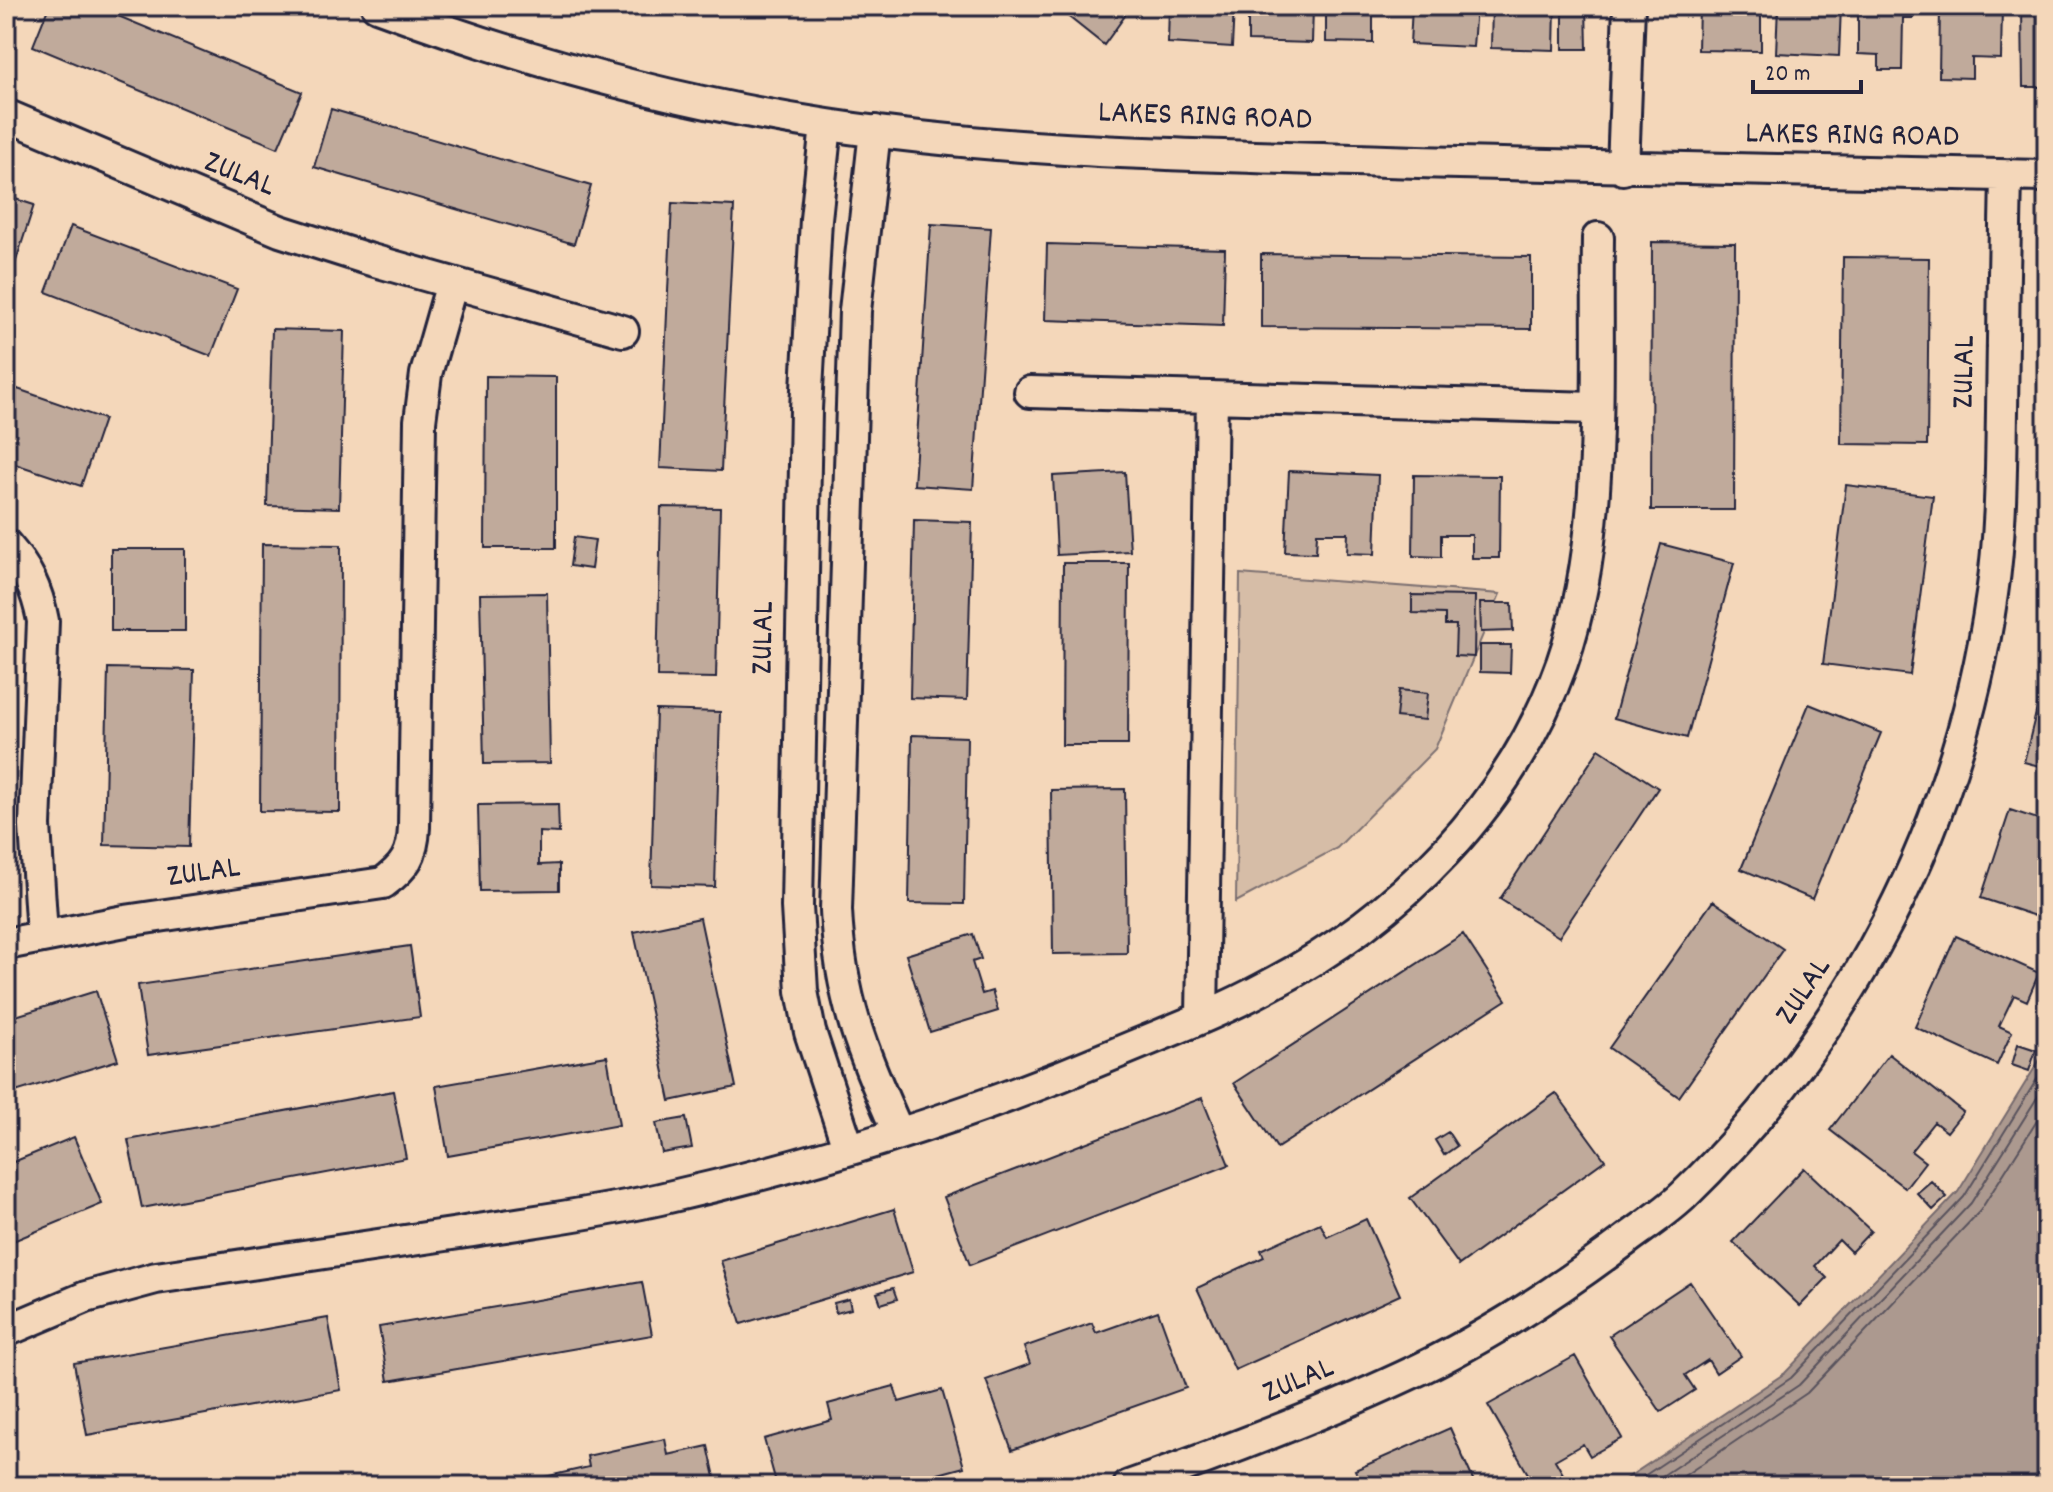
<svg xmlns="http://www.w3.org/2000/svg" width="2053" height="1492" font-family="Dekko,sans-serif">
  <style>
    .green { fill: #d6bda7; stroke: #7c7071; stroke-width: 2 }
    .water { fill: #ac998f; stroke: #75696d; stroke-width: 2 }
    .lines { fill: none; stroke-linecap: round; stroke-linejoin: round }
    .shore { stroke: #59525d; stroke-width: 2 }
    .building { fill: #c0aa9b; stroke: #22223b; stroke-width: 2 }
    .street-casing { stroke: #22223b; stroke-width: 36 }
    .street { stroke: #f4d7ba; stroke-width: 30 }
    .labels { text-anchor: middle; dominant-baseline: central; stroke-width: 6; stroke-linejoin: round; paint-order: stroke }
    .street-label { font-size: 32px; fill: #22223b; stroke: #f4d7ba }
  </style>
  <rect width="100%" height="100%" fill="#f4d7ba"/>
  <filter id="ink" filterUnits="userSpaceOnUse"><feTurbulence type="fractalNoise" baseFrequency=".0125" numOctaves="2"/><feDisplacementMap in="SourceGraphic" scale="16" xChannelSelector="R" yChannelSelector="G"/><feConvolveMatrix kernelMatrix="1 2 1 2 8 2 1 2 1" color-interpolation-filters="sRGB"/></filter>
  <g filter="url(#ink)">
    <path class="green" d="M 1240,574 L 1500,594 L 1435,749 L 1337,848 L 1236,902 Z"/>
    <path class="water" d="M 2047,1048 L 2047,1486 L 1615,1486 L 1785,1373 L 1958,1192 Z"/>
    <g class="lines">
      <path class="shore" d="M 1629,1486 L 1791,1378 L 1964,1197 L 2047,1063
        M 1647,1486 L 1799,1385 L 1971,1203 L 2047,1082
        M 1669,1486 L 1807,1393 L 1980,1211 L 2047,1105"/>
    </g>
    <path class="building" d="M 49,6 L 94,6 L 302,92 L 278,148 L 33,46 Z
      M 1055,6 L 1132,6 L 1104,45 Z
      M 1169,6 L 1234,6 L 1232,47 L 1168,43 Z
      M 1248,6 L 1313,6 L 1312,43 L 1248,41 Z
      M 1326,6 L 1386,6 L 1386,9 L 1373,9 L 1373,43 L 1326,42 Z
      M 1412,6 L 1476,6 L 1473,47 L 1410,44 Z
      M 1492,6 L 1555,6 L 1554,50 L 1491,48 Z
      M 1563,6 L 1586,6 L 1587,49 L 1563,49 Z
      M 1699,6 L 1761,6 L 1761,51 L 1698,50 Z
      M 1778,6 L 1841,6 L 1839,56 L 1776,53 Z
      M 1858,6 L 1914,6 L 1913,18 L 1903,18 L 1902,70 L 1879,70 L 1879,55 L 1858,54 Z
      M 1940,6 L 2002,6 L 2001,59 L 1972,58 L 1972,78 L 1939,77 Z
      M 2022,6 L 2047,6 L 2047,87 L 2023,87 Z
      M 331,109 L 591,186 L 574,244 L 314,167 Z
      M 6,196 L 34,205 L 14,267 L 6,265 Z
      M 672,203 L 734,206 L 721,471 L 660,468 Z
      M 931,224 L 991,228 L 973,489 L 914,485 Z
      M 71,226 L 237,289 L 211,356 L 46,292 Z
      M 1652,242 L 1735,243 L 1734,510 L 1651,510 Z
      M 1047,244 L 1225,249 L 1223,326 L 1045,320 Z
      M 1261,254 L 1531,257 L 1531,329 L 1261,327 Z
      M 1843,257 L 1929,258 L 1927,445 L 1841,444 Z
      M 272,329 L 344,331 L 339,508 L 267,506 Z
      M 486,376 L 556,377 L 556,548 L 485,548 Z
      M 6,385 L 104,419 L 81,486 L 6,461 Z
      M 1289,471 L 1378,475 L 1375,554 L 1347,553 L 1348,533 L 1317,533 L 1316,553 L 1285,552 Z
      M 1125,472 L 1130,551 L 1057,555 L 1053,476 Z
      M 1414,475 L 1500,476 L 1499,558 L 1472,558 L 1472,535 L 1441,535 L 1441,557 L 1413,556 Z
      M 1846,485 L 1933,496 L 1910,675 L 1823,664 Z
      M 661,507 L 720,508 L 716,678 L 657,677 Z
      M 914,520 L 972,522 L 967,700 L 910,698 Z
      M 574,537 L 595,540 L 591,569 L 570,566 Z
      M 262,544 L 341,545 L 340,812 L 260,811 Z
      M 1661,544 L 1734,563 L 1687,738 L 1614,718 Z
      M 111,549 L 185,549 L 185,631 L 111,631 Z
      M 1063,563 L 1129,563 L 1128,745 L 1062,745 Z
      M 547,593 L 550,763 L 484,764 L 480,594 Z
      M 1412,595 L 1475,596 L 1474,657 L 1455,656 L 1456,625 L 1445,625 L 1445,614 L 1412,613 Z
      M 1480,603 L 1512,603 L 1513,631 L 1481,632 Z
      M 1480,645 L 1511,645 L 1510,673 L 1480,672 Z
      M 2047,667 L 2047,768 L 2024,762 Z
      M 108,668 L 194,670 L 189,847 L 104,845 Z
      M 1399,690 L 1428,693 L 1425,720 L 1396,717 Z
      M 1809,704 L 1881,733 L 1812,899 L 1741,869 Z
      M 656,710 L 720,712 L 715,887 L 651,885 Z
      M 912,735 L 967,737 L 964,904 L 909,903 Z
      M 1599,749 L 1658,788 L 1559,937 L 1500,899 Z
      M 1125,789 L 1127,953 L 1053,954 L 1051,790 Z
      M 558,804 L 559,833 L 539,832 L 539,865 L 559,864 L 559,890 L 480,891 L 478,805 Z
      M 2010,810 L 2047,822 L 2047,920 L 1981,898 Z
      M 1713,901 L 1783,949 L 1679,1097 L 1609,1048 Z
      M 700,918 L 736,1087 L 670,1101 L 634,932 Z
      M 973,934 L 981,959 L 972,962 L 982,994 L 992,991 L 998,1011 L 930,1032 L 906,955 Z
      M 1463,934 L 1506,1000 L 1277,1148 L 1234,1083 Z
      M 1956,936 L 2039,973 L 2027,1001 L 2014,995 L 1999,1026 L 2012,1032 L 1997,1065 L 1915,1027 Z
      M 410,946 L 420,1017 L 148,1055 L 138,985 Z
      M 96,991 L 118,1060 L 6,1095 L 6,1019 Z
      M 2018,1044 L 2036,1050 L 2029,1071 L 2012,1065 Z
      M 1889,1054 L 1963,1112 L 1947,1132 L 1934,1122 L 1911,1151 L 1925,1162 L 1905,1188 L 1830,1130 Z
      M 607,1056 L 619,1125 L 448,1156 L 436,1086 Z
      M 393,1091 L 406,1158 L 142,1208 L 128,1140 Z
      M 1556,1093 L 1605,1160 L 1459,1265 L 1410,1198 Z
      M 1202,1098 L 1229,1165 L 970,1265 L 944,1197 Z
      M 686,1118 L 692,1148 L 662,1153 L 656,1123 Z
      M 1448,1132 L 1457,1146 L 1444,1155 L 1435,1140 Z
      M 74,1137 L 102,1204 L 6,1244 L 6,1165 Z
      M 1804,1168 L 1871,1231 L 1851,1252 L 1839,1240 L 1815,1266 L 1827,1278 L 1800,1306 L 1733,1242 Z
      M 1931,1181 L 1947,1197 L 1933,1210 L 1917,1193 Z
      M 894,1209 L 913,1272 L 741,1324 L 721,1261 Z
      M 1366,1219 L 1400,1295 L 1235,1370 L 1197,1288 L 1264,1257 L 1261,1250 L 1320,1223 L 1327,1237 Z
      M 642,1282 L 652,1335 L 388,1381 L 379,1327 Z
      M 1690,1282 L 1741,1356 L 1716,1373 L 1708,1360 L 1685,1375 L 1695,1390 L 1661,1412 L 1609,1336 Z
      M 893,1288 L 897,1299 L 881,1304 L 877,1293 Z
      M 849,1299 L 851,1309 L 836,1313 L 834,1303 Z
      M 1158,1311 L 1186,1388 L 1012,1450 L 986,1380 L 1030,1364 L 1024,1347 L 1092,1323 L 1096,1333 Z
      M 328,1318 L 341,1390 L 87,1435 L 74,1363 Z
      M 1575,1356 L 1622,1438 L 1590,1456 L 1583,1444 L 1555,1460 L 1563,1474 L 1535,1486 L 1488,1405 Z
      M 894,1386 L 899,1402 L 942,1390 L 964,1467 L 894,1486 L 777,1486 L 764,1439 L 832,1420 L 828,1404 Z
      M 1450,1428 L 1476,1486 L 1363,1486 L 1355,1470 Z
      M 665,1439 L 668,1455 L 708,1446 L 717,1486 L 532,1486 L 531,1480 L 589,1467 L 587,1456 Z
      M 435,1478 L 436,1486 L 382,1486 Z"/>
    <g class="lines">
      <defs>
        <path id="street" d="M 377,6 C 523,60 673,102 828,125 C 1012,153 1200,155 1386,161 C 1606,168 1826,173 2047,176
          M 6,115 L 280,231 L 368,259 L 623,331
          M 826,125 L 816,219 L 806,409 L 797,907 L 802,991 L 810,1032 L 848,1147
          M 875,131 L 855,311 L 836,910 C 840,999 862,1052 898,1132
          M 1623,169 L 1629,6
          M 1030,392 L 1595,408
          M 6,545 C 27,569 37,589 43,621 L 35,826 L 42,935
          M 6,944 L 125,921 L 383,883 C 405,867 413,855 414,827 L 420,421 L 426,374 L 452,283
          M 1202,1017 L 1212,397
          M 6,1331 L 86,1297 L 156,1278 C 257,1263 358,1248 459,1233 C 526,1222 594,1214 660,1199 C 815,1164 971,1115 1117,1053 C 1167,1032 1218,1013 1266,987 C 1399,918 1511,806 1562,663 C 1607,535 1596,373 1598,238
          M 1129,1486 C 1222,1453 1315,1418 1405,1376 C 1484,1340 1558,1291 1627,1239 C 1646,1225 1666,1212 1683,1196 C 1851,1034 1959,825 1992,594 C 2001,534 2001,472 2002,411 C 2003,333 2004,254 2006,176"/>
      </defs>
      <use href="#street" class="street-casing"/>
      <use href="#street" class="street"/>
    </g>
  </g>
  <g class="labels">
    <g class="street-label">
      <text transform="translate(1205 118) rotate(2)">LAKES RING ROAD</text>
      <text transform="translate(1852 137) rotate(1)">LAKES RING ROAD</text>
      <text transform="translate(239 176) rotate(22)">ZULAL</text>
      <text transform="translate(1966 372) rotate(-89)">ZULAL</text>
      <text transform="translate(765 638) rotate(-89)">ZULAL</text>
      <text transform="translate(204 874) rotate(-8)">ZULAL</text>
      <text transform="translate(1805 992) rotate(-56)">ZULAL</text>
      <text transform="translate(1299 1382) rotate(-23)">ZULAL</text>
    </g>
  </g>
  <rect width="2053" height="1492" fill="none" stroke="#f4d7ba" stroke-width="32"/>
  <rect x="16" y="16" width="2021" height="1460" fill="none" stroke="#22223b" stroke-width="3" filter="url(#ink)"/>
  <path d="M1753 80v12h108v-12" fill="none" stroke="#22223b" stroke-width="4"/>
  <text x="1765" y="80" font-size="24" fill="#22223b" stroke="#f4d7ba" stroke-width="6" paint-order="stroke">20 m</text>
</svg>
